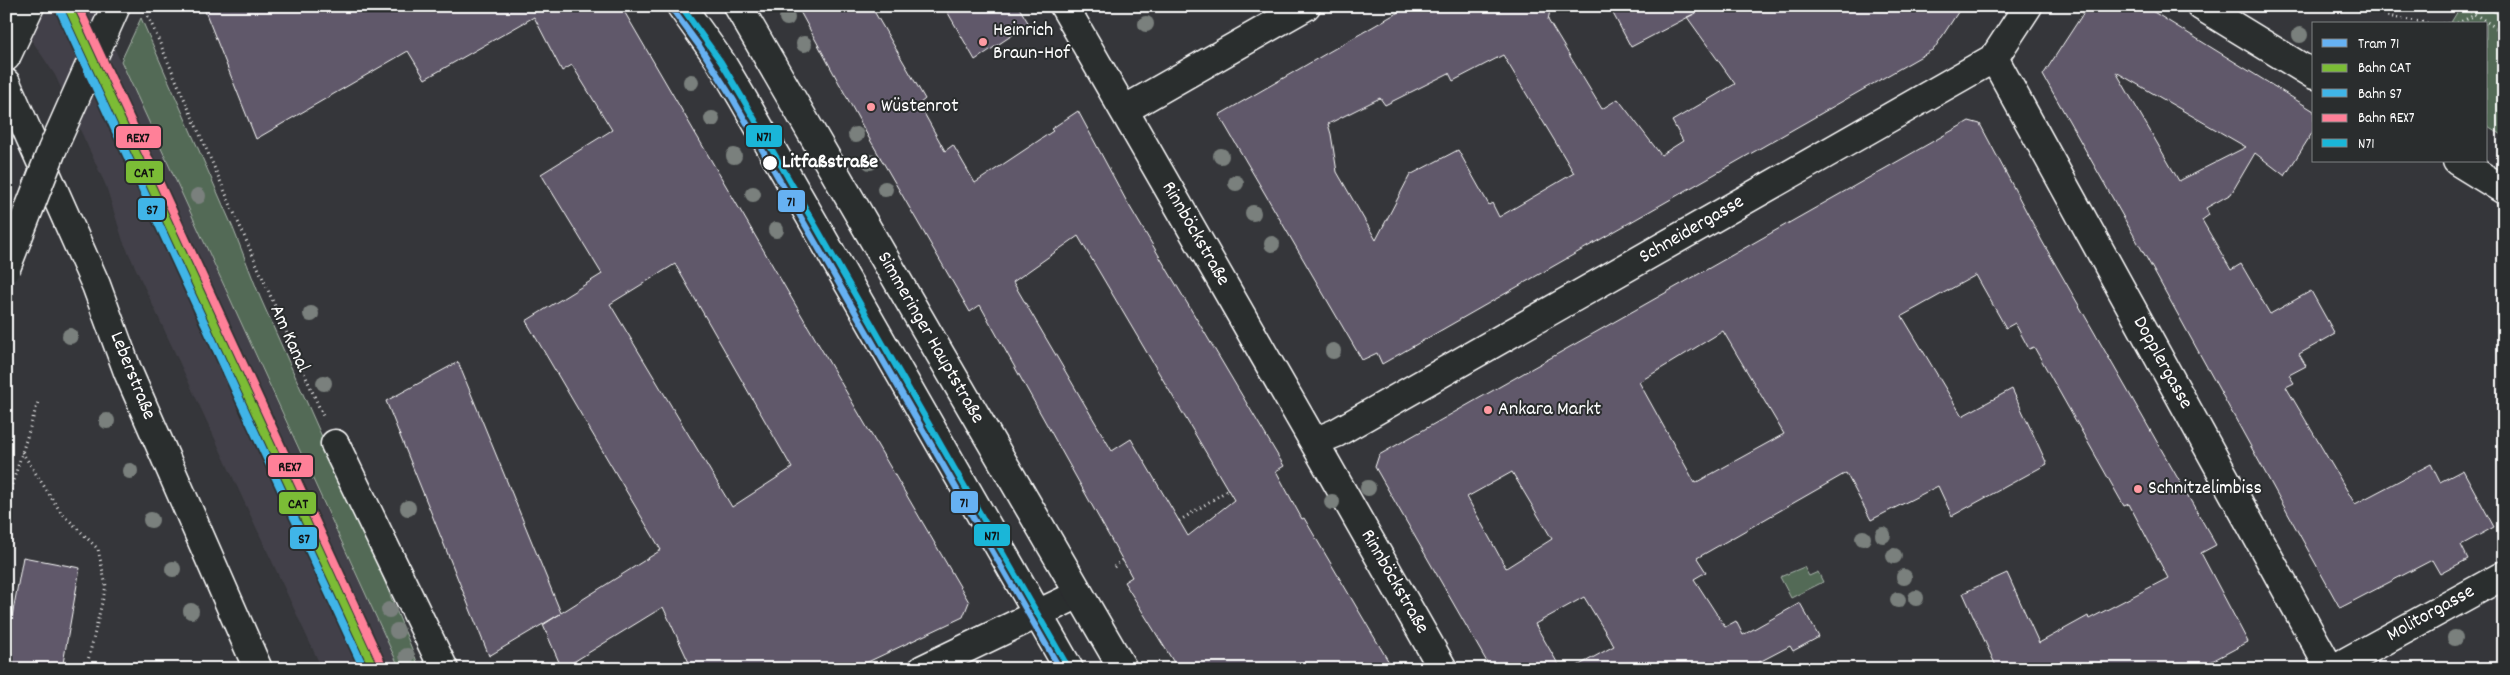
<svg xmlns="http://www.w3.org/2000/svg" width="2510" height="675" font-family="Dekko,sans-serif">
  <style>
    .built { fill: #424048 }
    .green { fill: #536a57; stroke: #a9b4ab }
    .building { fill: #60596a; stroke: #fff; fill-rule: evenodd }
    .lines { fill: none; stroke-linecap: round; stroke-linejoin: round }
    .minor-casing { stroke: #fff; stroke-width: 31 }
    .major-casing { stroke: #fff; stroke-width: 31 }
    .highway-casing { stroke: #fff; stroke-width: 31 }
    .path { stroke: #fff; stroke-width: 3; stroke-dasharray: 1 4; stroke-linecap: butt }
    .minor { stroke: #2a2d2e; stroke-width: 28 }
    .major { stroke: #2a2d2e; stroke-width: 28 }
    .highway { stroke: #2a2d2e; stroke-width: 28 }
    .highway-bridge-casing { stroke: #fff; stroke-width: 31; stroke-linecap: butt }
    .highway-bridge { stroke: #2a2d2e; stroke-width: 28 }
    .bus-1-casing { stroke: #2a2d2e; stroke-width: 10 }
    .bus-1 { stroke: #1ab6d8; stroke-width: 6 }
    .rail-1-casing { stroke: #2a2d2e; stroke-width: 11 }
    .rail-2-casing { stroke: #2a2d2e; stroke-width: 11 }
    .rail-3-casing { stroke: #2a2d2e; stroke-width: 11 }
    .rail-1 { stroke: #7bbc36; stroke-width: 8 }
    .rail-2 { stroke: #40b5e8; stroke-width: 8 }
    .rail-3 { stroke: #ff8098; stroke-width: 8 }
    .tram-1-casing { stroke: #2a2d2e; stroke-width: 10 }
    .tram-1 { stroke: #66b1f2; stroke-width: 6 }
    .tree { fill: #7a807d }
    .poi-dot { fill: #ff9aa2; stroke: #2a2d2e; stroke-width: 2 }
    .stop-dot { fill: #fff; stroke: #2a2d2e; stroke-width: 2 }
    .labels { text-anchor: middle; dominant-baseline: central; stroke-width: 4; stroke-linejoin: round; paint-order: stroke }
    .poi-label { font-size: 20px; fill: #fff; stroke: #2a2d2e; text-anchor: start }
    .stop-label { font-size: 20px; font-weight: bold; fill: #fff; stroke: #2a2d2e; text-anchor: start }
    .street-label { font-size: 20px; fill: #fff; stroke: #2a2d2e }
    .line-badge { stroke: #2a2d2e; stroke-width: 2 }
    .pale-badge-label { font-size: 14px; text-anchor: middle; font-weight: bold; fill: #111 }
  </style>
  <rect width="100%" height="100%" fill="#35363a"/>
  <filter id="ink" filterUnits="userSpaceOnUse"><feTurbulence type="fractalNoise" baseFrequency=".02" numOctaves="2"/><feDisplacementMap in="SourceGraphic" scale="10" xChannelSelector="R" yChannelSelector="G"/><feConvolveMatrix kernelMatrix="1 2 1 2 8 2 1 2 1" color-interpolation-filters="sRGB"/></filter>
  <g filter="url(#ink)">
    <path class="built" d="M 15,6 L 94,6 L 149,121 L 309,474 L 400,669 L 322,669 L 123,241 L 106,186 L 55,75 L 27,33 Z"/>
    <path class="green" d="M 2461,6 L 2485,6 L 2504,19 L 2504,136 L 2486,125 L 2486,24 L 2450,24 Z
      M 141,18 L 233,228 L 260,297 L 370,545 L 420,669 L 400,669 L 121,61 Z
      M 1804,567 L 1809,576 L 1818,572 L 1823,582 L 1791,598 L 1780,577 Z"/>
    <path class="building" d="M 203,6 L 621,6 L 969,602 L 963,617 L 853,669 L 692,669 L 663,607 L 562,669 L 543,625 L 560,614 L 489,656 L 386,401 L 458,362 L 561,613 L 661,550 L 526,321 L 602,274 L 541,174 L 612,130 L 572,65 L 562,71 L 534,17 L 425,79 L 408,51 L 256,139 ZM 675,264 L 792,468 L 732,507 L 610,304 Z
      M 797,6 L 871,6 L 925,99 L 919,104 L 945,151 L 953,145 L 975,183 L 1053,131 L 1051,129 L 1078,111 L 1127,202 L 1284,466 L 1276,471 L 1302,519 L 1304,518 L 1393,669 L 1178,669 L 1124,582 L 1132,577 L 980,305 L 970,312 L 869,138 ZM 1078,236 L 1234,500 L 1188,536 L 1131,439 L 1112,451 L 1013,282 Z
      M 944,6 L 1018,6 L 1029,24 L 975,60 Z
      M 1409,6 L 1551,6 L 1548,20 L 1602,109 L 1618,99 L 1661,155 L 1683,141 L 1672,121 L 1735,84 L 1687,17 L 1696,13 L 1631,47 L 1609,6 L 1962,6 L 1934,49 L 1382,364 L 1377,353 L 1362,360 L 1219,115 ZM 1503,55 L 1574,173 L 1499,217 L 1492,203 L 1489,205 L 1458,150 L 1410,175 L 1376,240 L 1337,172 L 1331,134 L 1328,124 L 1380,98 L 1385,105 L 1449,73 L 1453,81 Z
      M 2088,6 L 2144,6 L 2314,111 L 2314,130 L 2285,176 L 2255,153 L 2231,194 L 2206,208 L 2209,215 L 2202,220 L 2231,270 L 2241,264 L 2270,314 L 2311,291 L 2335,334 L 2299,354 L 2306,366 L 2289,375 L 2294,383 L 2286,387 L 2355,504 L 2431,464 L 2440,482 L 2463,470 L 2494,527 L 2461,545 L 2468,559 L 2440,574 L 2432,560 L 2340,608 L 2155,273 L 2043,75 ZM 2116,72 L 2246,147 L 2179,181 Z
      M 1969,121 L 1980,124 L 2042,241 L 2216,545 L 2201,553 L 2248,642 L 2197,669 L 1990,669 L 1996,666 L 1963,593 L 2007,573 L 2039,643 L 2088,616 L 2089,619 L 2168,578 L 2129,504 L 2124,506 L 2034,347 L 2029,349 L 2015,323 L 2006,328 L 1976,275 L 1902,316 L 1962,416 L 2012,389 L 2047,464 L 1952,516 L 1938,486 L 1871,520 L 1846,473 L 1697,558 L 1706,572 L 1694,579 L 1725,627 L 1736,621 L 1743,635 L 1800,603 L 1819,637 L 1793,651 L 1790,646 L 1746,669 L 1572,669 L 1614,646 L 1584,597 L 1535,624 L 1561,669 L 1491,669 L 1375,467 L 1379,455 ZM 1723,331 L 1784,434 L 1695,483 L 1639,382 ZM 1512,472 L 1552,539 L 1506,568 L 1467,497 Z
      M 23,557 L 80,568 L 62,669 L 6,669 L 6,649 Z"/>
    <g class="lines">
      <defs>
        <path id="minor" d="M 681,6 L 721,62 L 743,99 L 1069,669
          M 1064,6 L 1314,442 L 1336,433 L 1994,58 L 2028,6
          M 2201,6 L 2314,75
          M 1994,58 L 2330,669
          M 6,83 L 96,285 L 128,372 L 258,669
          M 1124,110 L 1306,6
          M 2457,161 L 2504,190
          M 1314,442 L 1443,669
          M 335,444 L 444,669
          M 923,669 L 1079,594
          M 2333,669 L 2504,575"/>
        <path id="major" d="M 738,6 L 1123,669"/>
        <path id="highway" d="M 6,57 L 30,6"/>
      </defs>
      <use href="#minor" class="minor-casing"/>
      <use href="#major" class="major-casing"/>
      <use href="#highway" class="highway-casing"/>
      <path class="path" d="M 2370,6 L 2387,16 L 2432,24
        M 2462,6 L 2504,33
        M 148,16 L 323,416
        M 2442,24 L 2458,23 L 2475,15
        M 22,452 L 60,511 L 98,549 L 106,586 L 86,669
        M 6,504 L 38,402
        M 1179,521 L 1228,490
        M 1114,567 L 1122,560"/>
      <use href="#minor" class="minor"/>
      <use href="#major" class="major"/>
      <use href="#highway" class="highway"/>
      <defs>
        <path id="highway-bridge" d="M 6,268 L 52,150 L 116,6"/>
      </defs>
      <use href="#highway-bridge" class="highway-bridge-casing"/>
      <use href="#highway-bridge" class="highway-bridge"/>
      <defs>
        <path id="bus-1" d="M 681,6 L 721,62 L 743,99 L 1069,669"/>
      </defs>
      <use href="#bus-1" class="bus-1-casing"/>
      <use href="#bus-1" class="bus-1"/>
      <defs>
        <path id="rail-1" d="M 68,6 L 374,669"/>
        <path id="rail-2" d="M 60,10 L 364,669"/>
        <path id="rail-3" d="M 78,6 L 382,665"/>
      </defs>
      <use href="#rail-1" class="rail-1-casing"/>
      <use href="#rail-2" class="rail-2-casing"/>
      <use href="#rail-3" class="rail-3-casing"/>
      <use href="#rail-1" class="rail-1"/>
      <use href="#rail-2" class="rail-2"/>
      <use href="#rail-3" class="rail-3"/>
      <defs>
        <path id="tram-1" d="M 670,6 L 700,47 L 733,99 L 1060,669"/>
      </defs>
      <use href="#tram-1" class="tram-1-casing"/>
      <use href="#tram-1" class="tram-1"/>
    </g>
    <g class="tree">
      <circle cx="787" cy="18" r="8"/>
      <circle cx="1146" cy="24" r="8"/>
      <circle cx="2300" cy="35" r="8"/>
      <circle cx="804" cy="44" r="8"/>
      <circle cx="691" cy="82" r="8"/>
      <circle cx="712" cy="119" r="8"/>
      <circle cx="856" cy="135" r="8"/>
      <circle cx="734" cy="156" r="8"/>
      <circle cx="1221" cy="156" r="8"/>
      <circle cx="870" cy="162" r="8"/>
      <circle cx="1236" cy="183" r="8"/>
      <circle cx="885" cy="189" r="8"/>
      <circle cx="753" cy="194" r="8"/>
      <circle cx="198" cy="196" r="8"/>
      <circle cx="1253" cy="213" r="8"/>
      <circle cx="776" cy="230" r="8"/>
      <circle cx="1272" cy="244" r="8"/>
      <circle cx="311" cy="314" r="8"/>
      <circle cx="70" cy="336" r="8"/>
      <circle cx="1333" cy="351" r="8"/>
      <circle cx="324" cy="383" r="8"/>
      <circle cx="107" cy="421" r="8"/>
      <circle cx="130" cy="471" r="8"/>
      <circle cx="1368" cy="488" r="8"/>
      <circle cx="1332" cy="502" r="8"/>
      <circle cx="408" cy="508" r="8"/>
      <circle cx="151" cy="520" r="8"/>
      <circle cx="1883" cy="535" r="8"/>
      <circle cx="1863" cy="538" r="8"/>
      <circle cx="1894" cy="556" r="8"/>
      <circle cx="173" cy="569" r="8"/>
      <circle cx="1904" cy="577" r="8"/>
      <circle cx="1916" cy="598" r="8"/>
      <circle cx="1898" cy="600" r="8"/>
      <circle cx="389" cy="610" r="8"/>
      <circle cx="191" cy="611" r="8"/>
      <circle cx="397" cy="631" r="8"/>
      <circle cx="2455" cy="638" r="8"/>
      <circle cx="407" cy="656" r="8"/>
    </g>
  </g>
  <g class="poi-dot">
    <circle cx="983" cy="42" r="5"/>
    <circle cx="871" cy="107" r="5"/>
    <circle cx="1488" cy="410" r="5"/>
    <circle cx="2138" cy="489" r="5"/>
  </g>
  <circle class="stop-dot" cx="770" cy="163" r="8"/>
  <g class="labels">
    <g class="poi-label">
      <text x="993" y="31">Heinrich<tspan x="993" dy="23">Braun-Hof</tspan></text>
      <text x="881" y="107">Wüstenrot</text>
      <text x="1498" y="410">Ankara Markt</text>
      <text x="2148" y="489">Schnitzelimbiss</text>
    </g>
    <g class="stop-label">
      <text x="782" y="163">Litfaßstraße</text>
    </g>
    <g class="street-label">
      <text transform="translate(1692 230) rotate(-30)">Schneidergasse</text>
      <text transform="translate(1195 234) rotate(60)">Rinnböckstraße</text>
      <text transform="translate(930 338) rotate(60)">Simmeringer Hauptstraße</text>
      <text transform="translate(289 339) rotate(66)">Am Kanal</text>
      <text transform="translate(2162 363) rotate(61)">Dopplergasse</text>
      <text transform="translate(132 376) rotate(68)">Leberstraße</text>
      <text transform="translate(1394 582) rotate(60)">Rinnböckstraße</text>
      <text transform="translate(2431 614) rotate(-29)">Molitorgasse</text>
    </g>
  </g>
  <g class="line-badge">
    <rect x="745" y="124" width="38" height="24" rx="5" fill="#1ab6d8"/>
    <rect x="115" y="125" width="47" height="24" rx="5" fill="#ff8098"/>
    <rect x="125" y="160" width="39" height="24" rx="5" fill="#7bbc36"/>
    <rect x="777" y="189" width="29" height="24" rx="5" fill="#66b1f2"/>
    <rect x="137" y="197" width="29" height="24" rx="5" fill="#40b5e8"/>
    <rect x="267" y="454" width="47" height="24" rx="5" fill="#ff8098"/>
    <rect x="950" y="490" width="29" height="24" rx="5" fill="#66b1f2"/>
    <rect x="278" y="491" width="39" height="24" rx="5" fill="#7bbc36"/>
    <rect x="973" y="523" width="38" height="24" rx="5" fill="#1ab6d8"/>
    <rect x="289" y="526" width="29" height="24" rx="5" fill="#40b5e8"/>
  </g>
  <g class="pale-badge-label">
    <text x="764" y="141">N71</text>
    <text x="138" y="142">REX7</text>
    <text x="144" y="177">CAT</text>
    <text x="791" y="206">71</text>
    <text x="152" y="214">S7</text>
    <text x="290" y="471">REX7</text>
    <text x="964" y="507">71</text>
    <text x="298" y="508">CAT</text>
    <text x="992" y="540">N71</text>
    <text x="304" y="543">S7</text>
  </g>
  <rect width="2510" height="675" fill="none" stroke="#2a2d2e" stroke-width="25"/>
  <rect x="12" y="12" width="2485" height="650" fill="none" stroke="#fff" stroke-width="2" filter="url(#ink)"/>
  <rect x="2312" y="22" width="175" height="140" fill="#2a2d2e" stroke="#7f8182"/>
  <rect x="2322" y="39" width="25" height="8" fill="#66b1f2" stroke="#7f8182"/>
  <text x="2358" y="48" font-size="15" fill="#ffffff">Tram 71</text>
  <rect x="2322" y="64" width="25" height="8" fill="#7bbc36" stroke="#7f8182"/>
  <text x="2358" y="72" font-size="15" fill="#ffffff">Bahn CAT</text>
  <rect x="2322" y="89" width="25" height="8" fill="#40b5e8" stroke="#7f8182"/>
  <text x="2358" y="98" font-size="15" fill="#ffffff">Bahn S7</text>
  <rect x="2322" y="114" width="25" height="8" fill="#ff8098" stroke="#7f8182"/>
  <text x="2358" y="122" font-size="15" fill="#ffffff">Bahn REX7</text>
  <rect x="2322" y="139" width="25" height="8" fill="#1ab6d8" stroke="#7f8182"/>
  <text x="2358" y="148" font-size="15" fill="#ffffff">N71</text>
</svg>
